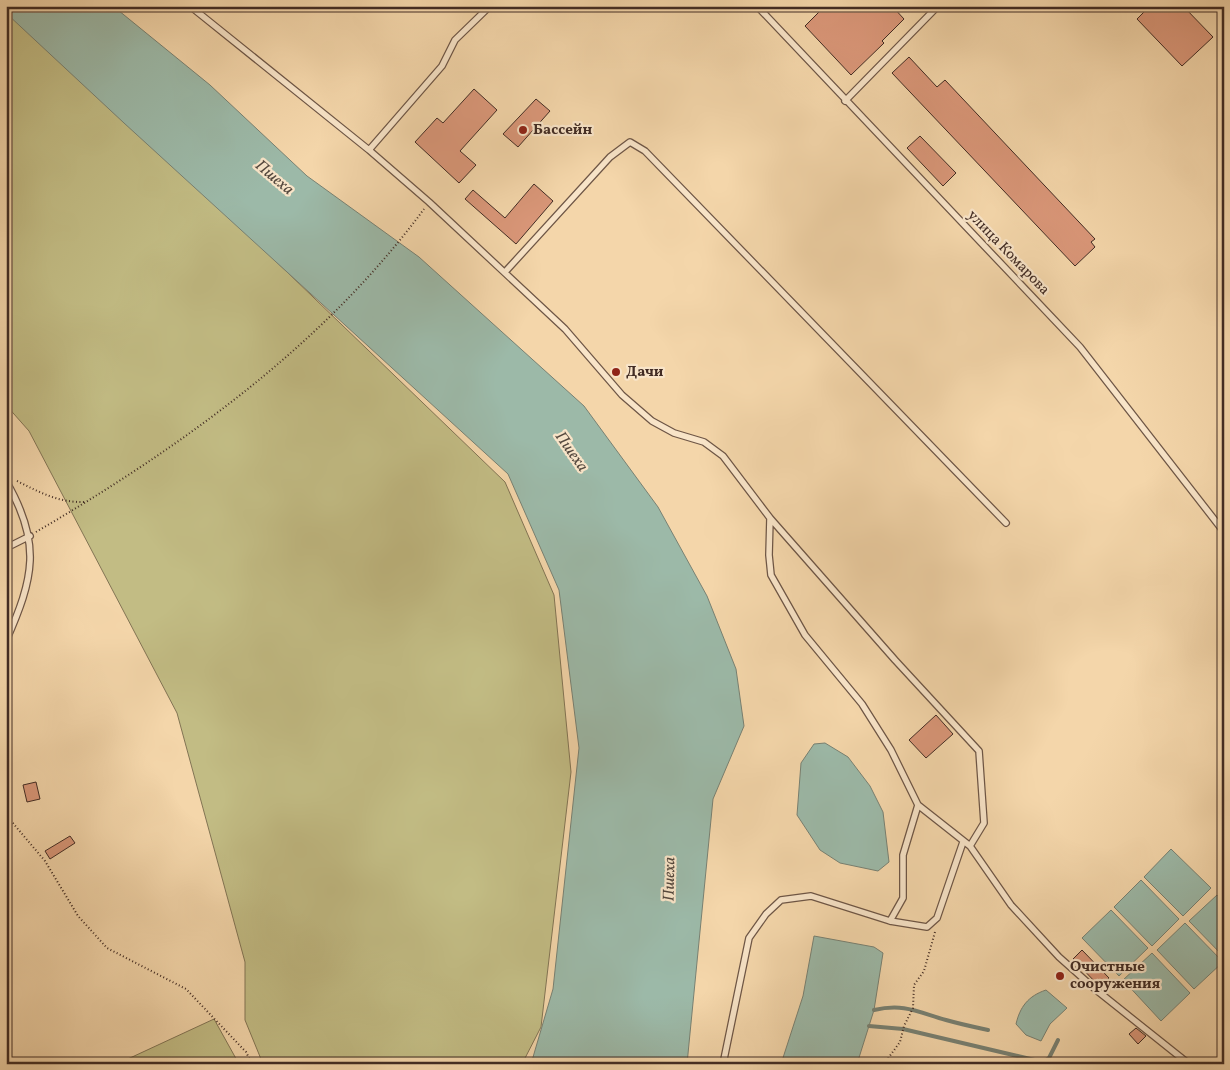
<svg xmlns="http://www.w3.org/2000/svg" width="1230" height="1070" font-family="Vollkorn,serif">
  <style>
    .green { fill: #c2bc84; stroke: #827454 }
    .water { fill: #9cb9a8; stroke: #788173 }
    .lines { fill: none; stroke-linecap: round; stroke-linejoin: round }
    .stream { stroke: #788173; stroke-width: 4 }
    .building { fill: #da9779; stroke: #422c24 }
    .lane-casing { stroke: #6e5646; stroke-width: 8 }
    .path { stroke: #422c24; stroke-width: 2; stroke-dasharray: 1 2.5; stroke-linecap: butt }
    .lane { stroke: #f8e4c8; stroke-width: 5.5 }
    .poi-dot { fill: #8f2418; stroke: #f8e4c8; stroke-width: 2 }
    .labels { text-anchor: middle; dominant-baseline: central; stroke-width: 4.5; stroke-linejoin: round; paint-order: stroke }
    .poi-label { font-size: 15px; font-weight: bold; fill: #422c24; stroke: #f8e4c8; text-anchor: start }
    .street-label { font-size: 15px; fill: #422c24; stroke: #f8e4c8 }
    .water-label { font-size: 16px; font-style: italic; fill: #54483e; stroke: #f8e4c8 }
  </style>
  <rect width="100%" height="100%" fill="#f4d6aa"/>
  <filter id="stains"><feTurbulence type="fractalNoise" baseFrequency=".004" numOctaves="4"/><feColorMatrix values="0 0 0 0 .2 0 0 0 0 .09 0 0 0 0 .02 0 0 0 .5 -.17"/></filter>
  <radialGradient id="worn" r=".72"><stop offset=".6" stop-color="#630" stop-opacity="0"/><stop offset="1" stop-color="#630" stop-opacity=".3"/></radialGradient>
  <path class="green" d="M 6,6 L 12,7 L 505,482 L 554,595 L 571,772 L 541,1027 L 522,1064 L 263,1064 L 245,1020 L 245,962 L 177,713 L 29,431 L 6,405 Z
    M 214,1019 L 239,1064 L 117,1064 Z"/>
  <path class="water" d="M 6,6 L 113,6 L 210,85 L 307,176 L 419,257 L 584,406 L 658,507 L 707,596 L 736,669 L 744,726 L 713,799 L 687,1064 L 531,1064 L 553,989 L 579,748 L 559,590 L 508,474 L 124,123 L 6,13 Z
    M 825,743 L 848,757 L 870,786 L 883,812 L 889,862 L 878,871 L 840,863 L 820,850 L 797,815 L 801,763 L 814,744 Z
    M 1171,849 L 1211,888 L 1183,916 L 1144,877 Z
    M 1141,880 L 1179,919 L 1152,946 L 1114,907 Z
    M 1217,895 L 1224,902 L 1224,957 L 1189,921 Z
    M 1111,910 L 1148,948 L 1119,976 L 1082,938 Z
    M 1185,923 L 1223,962 L 1194,989 L 1157,950 Z
    M 814,936 L 874,947 L 883,953 L 874,1010 L 857,1064 L 781,1064 L 803,996 Z
    M 1152,953 L 1190,993 L 1161,1021 L 1123,980 Z
    M 1046,990 L 1067,1008 L 1050,1024 L 1041,1041 L 1026,1035 L 1016,1024 C 1020,1007 1028,996 1046,990 Z"/>
  <g class="lines">
    <path class="stream" d="M 874,1010 C 904,1003 918,1012 946,1020 C 960,1024 974,1027 988,1030
      M 869,1026 L 903,1029 L 1043,1062 L 1049,1058 L 1058,1040"/>
  </g>
  <path class="building" d="M 825,6 L 892,6 L 904,19 L 882,41 L 884,43 L 851,75 L 805,26 Z
    M 1150,6 L 1183,6 L 1213,37 L 1182,66 L 1137,19 Z
    M 909,57 L 937,87 L 945,80 L 1095,239 L 1091,242 L 1095,247 L 1075,266 L 892,73 Z
    M 474,89 L 497,110 L 460,151 L 476,165 L 459,183 L 415,142 L 437,118 L 443,123 Z
    M 536,99 L 550,111 L 518,147 L 503,134 Z
    M 920,136 L 956,173 L 943,186 L 907,148 Z
    M 534,184 L 553,201 L 516,244 L 465,199 L 473,190 L 505,218 Z
    M 936,715 L 953,734 L 926,758 L 909,740 Z
    M 36,782 L 40,799 L 27,802 L 23,785 Z
    M 70,836 L 75,843 L 50,859 L 45,851 Z
    M 1082,950 L 1109,978 L 1100,987 L 1073,959 Z
    M 1136,1028 L 1146,1036 L 1138,1044 L 1129,1034 Z"/>
  <g class="lines">
    <defs>
      <path id="lane" d="M 190,6 L 369,150 L 429,202 L 565,329 L 622,395 L 652,421 L 674,433 L 704,442 L 723,456 L 770,518 L 769,555 L 771,575 L 805,635 L 862,704 L 891,750 L 918,805 L 970,846 L 1011,905 L 1059,957 L 1095,989 L 1189,1064
        M 757,6 L 1080,347 L 1224,532
        M 845,101 L 938,6
        M 369,150 L 442,66 L 455,40 L 490,6
        M 505,272 L 610,157 L 630,142 L 645,151 L 1006,523
        M 6,481 C 42,543 34,578 6,641
        M 770,518 L 895,660 L 979,751 L 984,823 L 970,846
        M 6,548 L 30,536
        M 890,921 L 903,898 L 903,855 L 918,805
        M 723,1064 L 749,938 L 766,914 L 781,900 L 811,896 L 890,921 L 927,927 L 937,918 L 963,842"/>
    </defs>
    <use href="#lane" class="lane-casing"/>
    <path class="path" d="M 17,481 C 39,492 59,503 85,502
      M 36,532 C 181,447 323,346 424,209
      M 6,815 L 45,861 L 78,916 L 107,948 L 186,989 L 246,1052 L 252,1064
      M 884,1064 L 900,1042 L 904,1026 L 913,1008 L 914,985 L 924,971 L 935,932"/>
    <use href="#lane" class="lane"/>
  </g>
  <g class="poi-dot">
    <circle cx="523" cy="130" r="5"/>
    <circle cx="616" cy="372" r="5"/>
    <circle cx="1060" cy="976" r="5"/>
  </g>
  <g class="labels">
    <g class="poi-label">
      <text x="533" y="130">Бассейн</text>
      <text x="626" y="372">Дачи</text>
      <text x="1070" y="967">Очистные<tspan x="1070" dy="17">сооружения</tspan></text>
    </g>
    <g class="street-label">
      <text transform="translate(1008 253) rotate(46)">улица Комарова</text>
    </g>
    <g class="water-label">
      <text transform="translate(274 178) rotate(40)">Пшеха</text>
      <text transform="translate(571 452) rotate(55)">Пшеха</text>
      <text transform="translate(670 879) rotate(-89)">Пшеха</text>
    </g>
  </g>
  <rect width="1230" height="1070" fill="none" stroke="#f4d6aa" stroke-width="25"/>
  <rect x="8" y="8" width="1215" height="1055" fill="none" stroke="#422c24" stroke-width="2.5"/>
  <rect x="12" y="12" width="1205" height="1045" fill="none" stroke="#422c24"/>
  <rect width="100%" height="100%" filter="url(#stains)"/>
  <rect width="100%" height="100%" fill="url(#worn)"/>
</svg>
